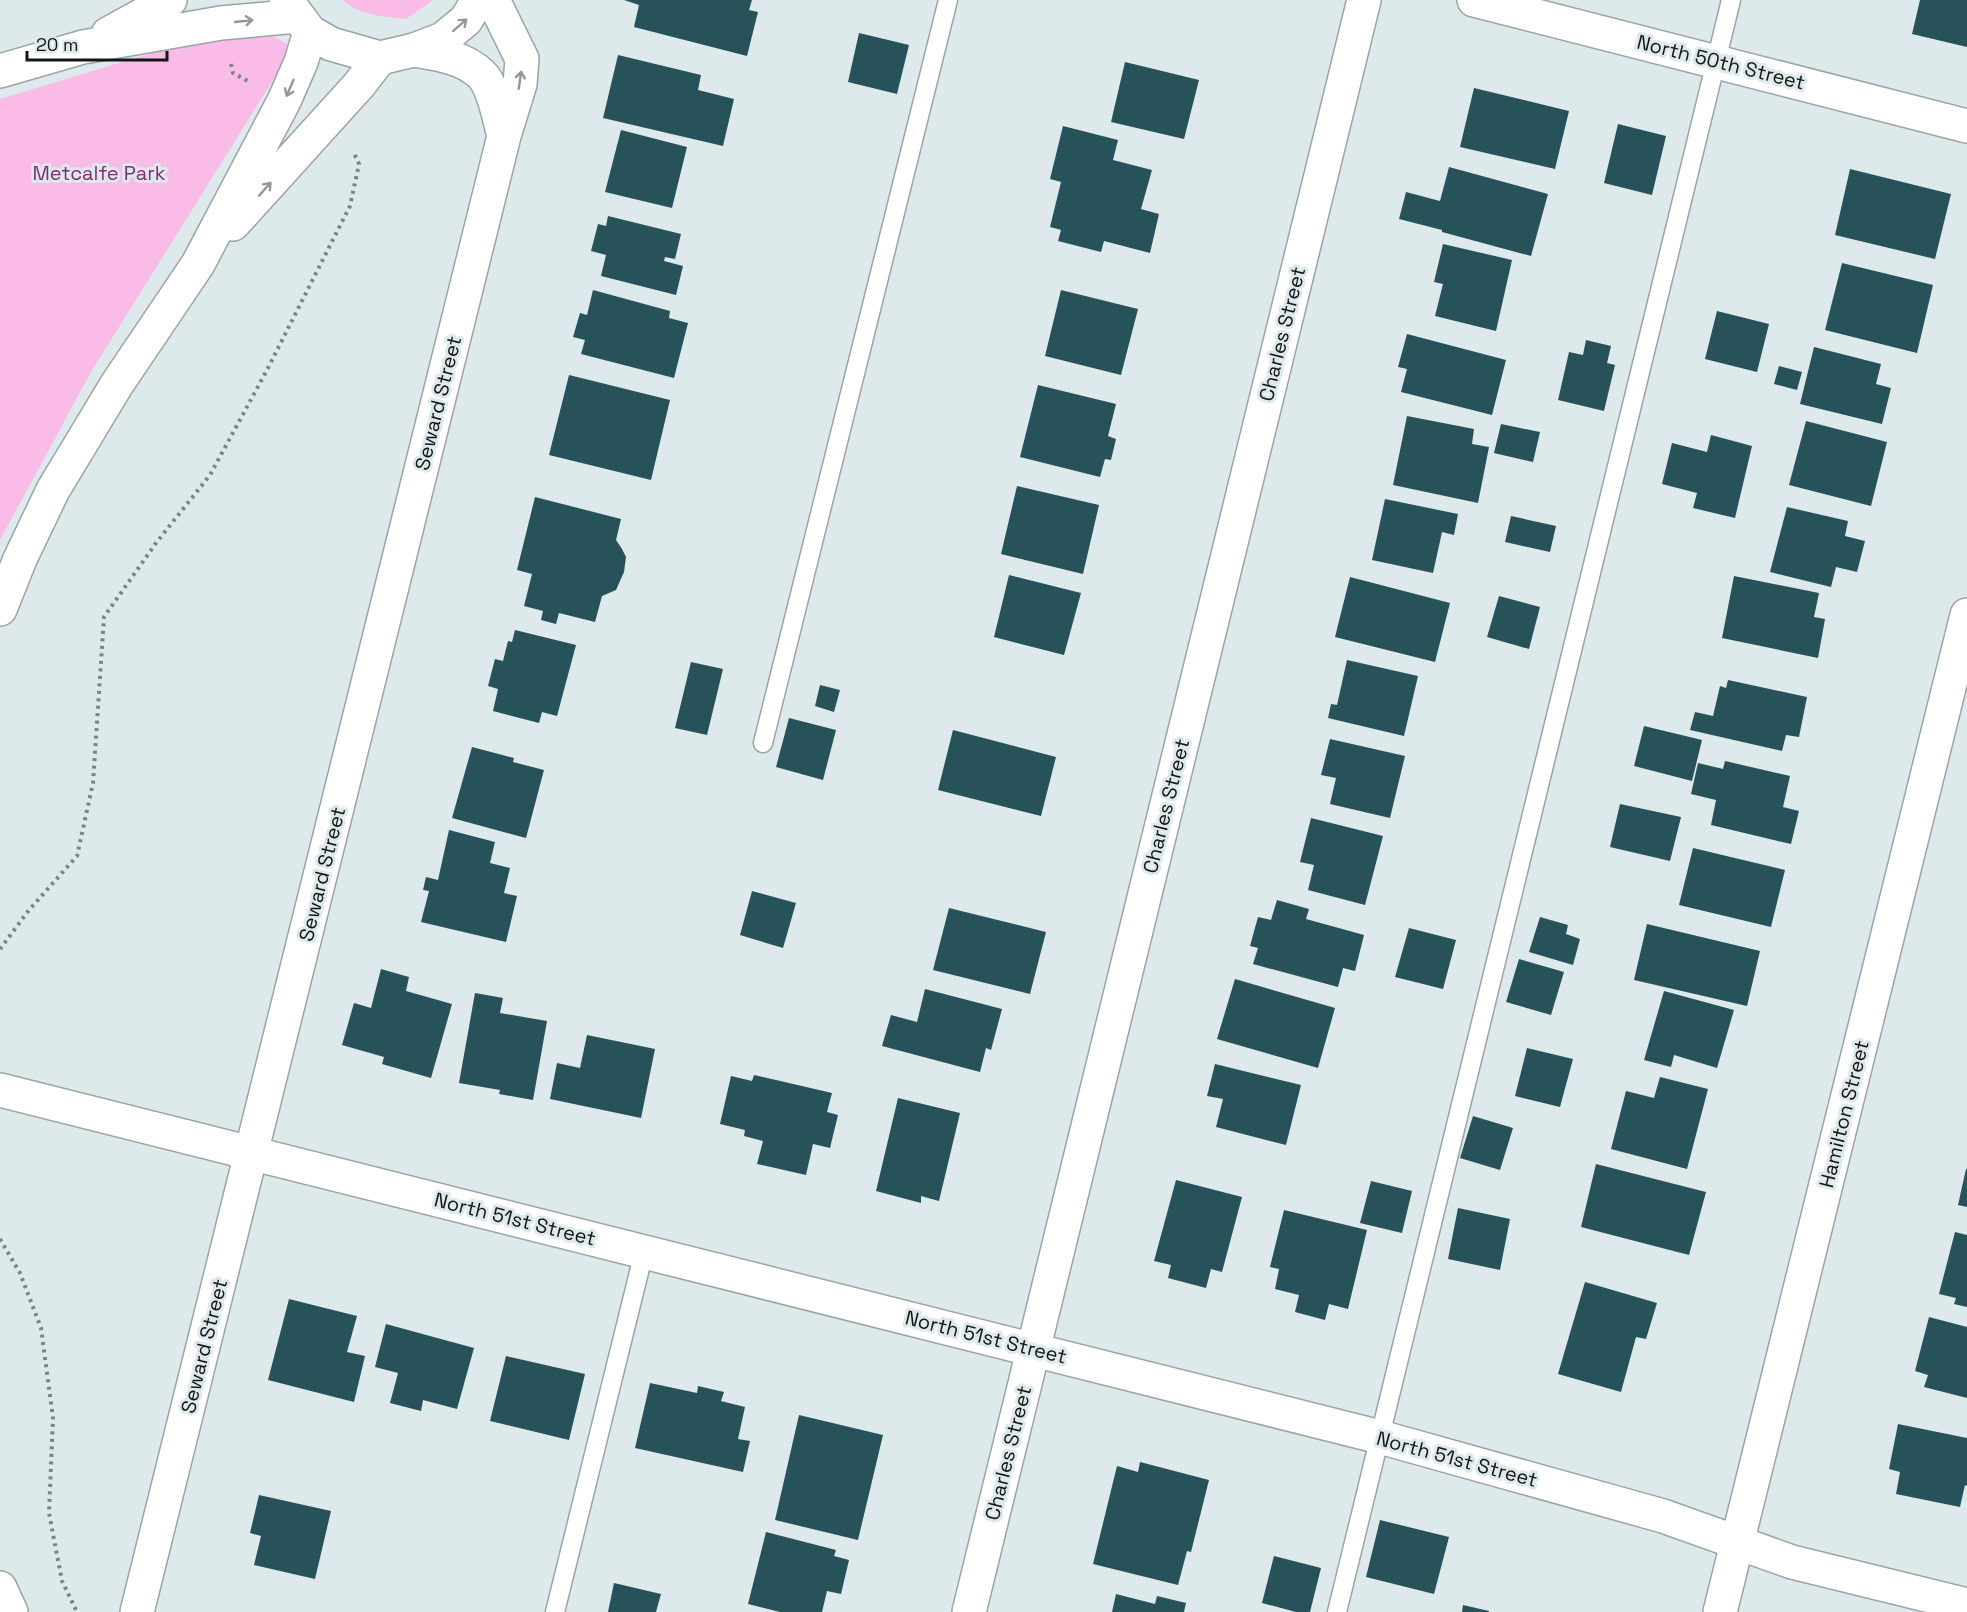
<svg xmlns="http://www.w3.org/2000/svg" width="1967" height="1612" font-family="'Space Grotesk',sans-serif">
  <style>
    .green { fill: #fabce7 }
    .building { fill: #28525a }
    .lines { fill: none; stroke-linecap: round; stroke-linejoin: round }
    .service-casing { stroke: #9ba4a6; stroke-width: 21 }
    .minor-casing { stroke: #9ba4a6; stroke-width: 36 }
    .tertiary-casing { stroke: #9ba4a6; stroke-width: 36 }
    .secondary-casing { stroke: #9ba4a6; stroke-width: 36 }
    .path { stroke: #7c8385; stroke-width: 4; stroke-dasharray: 3 4.5; stroke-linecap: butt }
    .service { stroke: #fff; stroke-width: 18 }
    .minor { stroke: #fff; stroke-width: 33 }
    .tertiary { stroke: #fff; stroke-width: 33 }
    .secondary { stroke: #fff; stroke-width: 33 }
    .oneway { stroke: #959697 }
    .labels { text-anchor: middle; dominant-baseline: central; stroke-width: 6; stroke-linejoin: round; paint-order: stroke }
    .street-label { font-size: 20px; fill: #131617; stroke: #dee9eb }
    .park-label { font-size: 20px; fill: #882973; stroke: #dee9eb }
  </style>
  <rect width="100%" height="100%" fill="#dee9eb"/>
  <path class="green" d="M 342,0 L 433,0 L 406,19 C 381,16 362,16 342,0 Z
    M 263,30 L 287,44 L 283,64 L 91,372 L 0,540 L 0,99 L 208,36 Z"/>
  <path class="building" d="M 624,0 L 752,0 L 749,10 L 758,12 L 747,56 L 634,27 L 639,5 Z
    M 1920,0 L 1967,0 L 1967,47 L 1912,34 Z
    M 859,33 L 909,45 L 897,94 L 848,82 Z
    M 618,55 L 701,75 L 698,90 L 734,99 L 723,146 L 603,118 Z
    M 1125,62 L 1199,80 L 1184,139 L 1111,122 Z
    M 1474,88 L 1569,111 L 1555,169 L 1460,147 Z
    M 1618,124 L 1666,136 L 1652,195 L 1604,183 Z
    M 1063,126 L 1118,140 L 1113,160 L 1152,170 L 1141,209 L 1159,214 L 1150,253 L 1104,241 L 1101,252 L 1058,241 L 1061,230 L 1050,227 L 1061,182 L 1050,179 Z
    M 621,130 L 687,147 L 672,208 L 605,192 Z
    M 1449,167 L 1548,194 L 1531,256 L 1442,232 L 1442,230 L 1399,219 L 1406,192 L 1440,201 Z
    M 1850,169 L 1951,194 L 1935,259 L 1835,235 Z
    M 608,216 L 681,234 L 675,259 L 665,257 L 664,261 L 683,266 L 676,295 L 601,276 L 606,255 L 591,251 L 598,224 L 606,226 Z
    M 1443,244 L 1512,260 L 1496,331 L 1435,316 L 1443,284 L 1434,282 Z
    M 1842,263 L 1933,285 L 1917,353 L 1825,330 Z
    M 593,290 L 670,311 L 669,318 L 688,323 L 674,378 L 581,354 L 585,340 L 573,337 L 580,313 L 587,315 Z
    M 1061,290 L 1138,309 L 1121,375 L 1045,356 Z
    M 1717,311 L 1769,324 L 1757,372 L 1705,359 Z
    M 1407,334 L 1506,360 L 1492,415 L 1401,392 L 1407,369 L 1398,367 Z
    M 1586,340 L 1611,346 L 1607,363 L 1615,365 L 1604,411 L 1558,400 L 1569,352 L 1583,355 Z
    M 1814,347 L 1881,364 L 1876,384 L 1891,388 L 1882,424 L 1800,404 Z
    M 1779,366 L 1802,372 L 1797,390 L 1774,384 Z
    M 569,375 L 670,400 L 651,480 L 549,455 Z
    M 1038,385 L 1116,404 L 1108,436 L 1116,439 L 1111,460 L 1105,459 L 1100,477 L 1020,457 Z
    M 1407,416 L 1474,429 L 1472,444 L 1489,447 L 1478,503 L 1393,485 Z
    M 1806,421 L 1887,442 L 1871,506 L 1789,485 Z
    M 1501,424 L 1540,432 L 1533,462 L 1494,453 Z
    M 1711,435 L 1752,446 L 1735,518 L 1693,508 L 1697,493 L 1662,484 L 1672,443 L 1707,452 Z
    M 1017,486 L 1099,505 L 1083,574 L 1001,554 Z
    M 535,497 L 621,519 L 616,540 L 622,549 L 626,557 L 624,572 L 616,590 L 602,596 L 595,622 L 559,613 L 556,624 L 541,620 L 543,611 L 524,606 L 532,574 L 517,570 Z
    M 1385,499 L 1458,514 L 1454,535 L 1442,532 L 1433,573 L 1372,560 Z
    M 1787,507 L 1848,521 L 1845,536 L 1865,541 L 1857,572 L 1836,567 L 1831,587 L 1770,572 Z
    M 1511,516 L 1556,526 L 1550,552 L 1505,542 Z
    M 1009,575 L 1081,593 L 1064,655 L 994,637 Z
    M 1734,576 L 1819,593 L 1814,617 L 1825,619 L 1818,658 L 1722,638 Z
    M 1350,577 L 1450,603 L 1435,662 L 1335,637 Z
    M 1499,596 L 1540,607 L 1529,649 L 1487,637 Z
    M 515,630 L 576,645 L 557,716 L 542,712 L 539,723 L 493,711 L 498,689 L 488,686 L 495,659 L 503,661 L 508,641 L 512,642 Z
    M 1347,660 L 1418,676 L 1404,736 L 1328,718 L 1331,704 L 1337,705 Z
    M 691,662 L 723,669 L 707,735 L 675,728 Z
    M 1728,680 L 1807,697 L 1799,737 L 1786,735 L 1782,751 L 1690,730 L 1695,712 L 1713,716 L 1720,686 L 1726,688 Z
    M 820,685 L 840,690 L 834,712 L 815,706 Z
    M 789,718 L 836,730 L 823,780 L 776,767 Z
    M 1644,726 L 1702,740 L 1692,781 L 1634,766 Z
    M 953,730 L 1056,757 L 1041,816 L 938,790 Z
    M 1330,739 L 1405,756 L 1390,818 L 1330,804 L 1336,778 L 1321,775 Z
    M 472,747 L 514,758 L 513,762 L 544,770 L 526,838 L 452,818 Z
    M 1725,761 L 1790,776 L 1783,807 L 1799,811 L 1791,844 L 1711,825 L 1716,800 L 1691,794 L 1698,763 L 1723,769 Z
    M 1620,804 L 1681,817 L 1670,861 L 1610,847 Z
    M 1311,818 L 1383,836 L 1365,905 L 1308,890 L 1314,865 L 1300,862 Z
    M 449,830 L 495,842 L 490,863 L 510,868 L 504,893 L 517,896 L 506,942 L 421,922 L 429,891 L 423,890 L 426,877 L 438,880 Z
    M 1693,848 L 1785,870 L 1771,927 L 1679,905 Z
    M 752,891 L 796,903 L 783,948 L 740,935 Z
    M 1277,900 L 1309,909 L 1306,919 L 1364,935 L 1355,971 L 1343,968 L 1338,987 L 1253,964 L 1258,948 L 1250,946 L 1258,917 L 1271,920 Z
    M 949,908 L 1046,932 L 1030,994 L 933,970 Z
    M 1540,917 L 1568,925 L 1566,934 L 1580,939 L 1573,965 L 1529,952 Z
    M 1647,924 L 1760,951 L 1747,1006 L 1634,980 Z
    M 1409,928 L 1456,940 L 1443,989 L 1395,977 Z
    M 1519,959 L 1564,972 L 1551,1015 L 1506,1002 Z
    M 381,969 L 409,977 L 406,991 L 452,1004 L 431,1078 L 382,1064 L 384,1057 L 342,1045 L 354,1003 L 371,1008 Z
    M 1235,979 L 1335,1008 L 1318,1068 L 1217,1039 Z
    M 925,989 L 1002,1009 L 991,1050 L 986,1048 L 980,1072 L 882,1046 L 891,1015 L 917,1022 Z
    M 1664,991 L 1734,1010 L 1717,1068 L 1674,1055 L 1671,1067 L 1644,1060 Z
    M 475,993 L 503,998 L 500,1013 L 547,1021 L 533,1100 L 499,1094 L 500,1090 L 459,1083 Z
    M 587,1035 L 655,1049 L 641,1118 L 550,1099 L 557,1063 L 580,1068 Z
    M 1527,1048 L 1573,1059 L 1560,1107 L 1515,1096 Z
    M 1215,1064 L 1301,1085 L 1286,1145 L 1216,1127 L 1223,1099 L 1207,1096 Z
    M 754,1075 L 832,1093 L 827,1112 L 838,1115 L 830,1148 L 813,1144 L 806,1175 L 757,1164 L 763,1141 L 744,1136 L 745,1130 L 720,1124 L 731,1076 L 752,1081 Z
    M 1660,1077 L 1708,1089 L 1687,1169 L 1611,1149 L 1626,1091 L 1654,1098 Z
    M 898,1098 L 960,1113 L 939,1201 L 921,1196 L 921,1203 L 876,1191 Z
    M 1473,1116 L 1513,1128 L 1500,1170 L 1460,1158 Z
    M 1596,1164 L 1706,1192 L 1689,1255 L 1581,1227 Z
    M 1966,1169 L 1967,1169 L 1967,1207 L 1958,1205 Z
    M 1176,1180 L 1242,1197 L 1222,1272 L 1211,1269 L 1206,1288 L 1168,1278 L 1171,1265 L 1154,1261 Z
    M 1371,1181 L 1412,1191 L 1402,1233 L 1360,1223 Z
    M 1458,1208 L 1510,1219 L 1500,1270 L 1448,1259 Z
    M 1284,1210 L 1367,1230 L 1348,1309 L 1329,1304 L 1325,1320 L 1295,1312 L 1299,1295 L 1275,1289 L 1279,1269 L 1270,1267 Z
    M 1955,1232 L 1967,1235 L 1967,1307 L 1954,1304 L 1956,1298 L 1939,1294 Z
    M 1585,1282 L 1657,1303 L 1646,1339 L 1636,1337 L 1621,1392 L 1558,1374 Z
    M 289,1299 L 357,1316 L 347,1352 L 365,1356 L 354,1402 L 268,1380 Z
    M 1929,1317 L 1967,1327 L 1967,1398 L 1924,1387 L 1928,1375 L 1915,1371 Z
    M 386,1324 L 474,1348 L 457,1409 L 423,1400 L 421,1411 L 390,1403 L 398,1373 L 375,1367 Z
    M 506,1356 L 585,1374 L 569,1440 L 490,1421 Z
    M 650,1383 L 697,1393 L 698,1386 L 724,1392 L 721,1401 L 745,1407 L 738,1439 L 750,1441 L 743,1472 L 635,1448 Z
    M 799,1415 L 883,1435 L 858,1540 L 775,1520 Z
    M 1898,1424 L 1967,1438 L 1967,1486 L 1965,1485 L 1960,1507 L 1896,1494 L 1900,1472 L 1889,1469 Z
    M 1140,1462 L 1209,1480 L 1191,1552 L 1187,1551 L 1178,1585 L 1093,1564 L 1117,1466 L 1138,1472 Z
    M 259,1495 L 331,1511 L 315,1579 L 254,1565 L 261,1536 L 250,1533 Z
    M 1380,1520 L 1449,1537 L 1434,1594 L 1366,1577 Z
    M 766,1532 L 836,1550 L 834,1556 L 849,1560 L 841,1594 L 827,1591 L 822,1612 L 780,1612 L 748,1604 Z
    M 1274,1556 L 1321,1568 L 1310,1612 L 1296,1612 L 1262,1603 Z
    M 614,1583 L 661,1594 L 656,1612 L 608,1612 Z
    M 1116,1594 L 1155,1604 L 1157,1596 L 1186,1603 L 1184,1612 L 1112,1612 Z
    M 1463,1605 L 1489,1611 L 1489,1612 L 1462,1612 Z"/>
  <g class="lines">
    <defs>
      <path id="service" d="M 763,743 L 948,0
        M 555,1612 L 644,1252
        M 1337,1612 L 1731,0"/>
      <path id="minor" d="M 414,50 C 437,54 463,57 481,74 C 494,86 499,119 504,136
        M 0,1090 L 1380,1437 L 1663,1516 L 1792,1562 L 1967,1605
        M 137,1612 L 504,136 L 520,84 L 522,59 L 493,0
        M 969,1612 L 1364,0
        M 1720,1612 L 1967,615"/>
      <path id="tertiary" d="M 1474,0 L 1967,126
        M 233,224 L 359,85 L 380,58
        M 0,609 L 20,559 L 53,490 L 117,384 L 198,264 L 284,101 L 301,62 L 310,32
        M 0,1588 L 11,1612"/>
      <path id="secondary" d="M 286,0 L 310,32 L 331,44 L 380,58 L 414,50 L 443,39 L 466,20 L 478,0
        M 108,34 L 170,0
        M 0,71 L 83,47 L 221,23 L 298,16"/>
    </defs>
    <use href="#service" class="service-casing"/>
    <use href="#minor" class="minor-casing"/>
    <use href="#tertiary" class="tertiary-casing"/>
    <use href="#secondary" class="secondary-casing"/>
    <path class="path" d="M 231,64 L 233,73 L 248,81
      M 0,949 L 29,910 L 77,856 L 93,783 L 104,617 L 156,543 L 210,475 L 267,370 L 350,206 L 359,164 L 353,151
      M 0,1239 L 20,1273 L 41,1328 L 53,1418 L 49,1513 L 62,1581 L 77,1612"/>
    <use href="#service" class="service"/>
    <use href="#minor" class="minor"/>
    <use href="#tertiary" class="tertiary"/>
    <use href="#secondary" class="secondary"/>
  </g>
  <defs><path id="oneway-shaft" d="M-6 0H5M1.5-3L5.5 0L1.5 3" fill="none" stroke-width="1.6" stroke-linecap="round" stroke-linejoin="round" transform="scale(1.5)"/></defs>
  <g class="oneway">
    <use href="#oneway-shaft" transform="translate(244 21) rotate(-6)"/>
    <use href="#oneway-shaft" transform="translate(460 25) rotate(-41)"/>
    <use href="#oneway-shaft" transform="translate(520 80) rotate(-82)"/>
    <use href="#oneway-shaft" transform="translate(290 88) rotate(113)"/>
    <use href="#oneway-shaft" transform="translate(265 189) rotate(-48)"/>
  </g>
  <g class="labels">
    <g class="street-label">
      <text transform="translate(1721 62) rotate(14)">North 50th Street</text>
      <text transform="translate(1282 334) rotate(-76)">Charles Street</text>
      <text transform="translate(438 403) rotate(-76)">Seward Street</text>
      <text transform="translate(1166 806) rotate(-76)">Charles Street</text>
      <text transform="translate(322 874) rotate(-76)">Seward Street</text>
      <text transform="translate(1844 1114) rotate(-76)">Hamilton Street</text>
      <text transform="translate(515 1219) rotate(14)">North 51st Street</text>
      <text transform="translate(986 1337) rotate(14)">North 51st Street</text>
      <text transform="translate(204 1346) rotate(-76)">Seward Street</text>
      <text transform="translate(1008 1453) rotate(-76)">Charles Street</text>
      <text transform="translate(1457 1459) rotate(15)">North 51st Street</text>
    </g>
    <g class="park-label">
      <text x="99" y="173">Metcalfe Park</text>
    </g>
  </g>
  <path d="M27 51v9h140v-9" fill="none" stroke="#131617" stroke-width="3"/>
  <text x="36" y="51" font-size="18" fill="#131617" stroke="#dee9eb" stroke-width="4.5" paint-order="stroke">20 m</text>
</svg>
